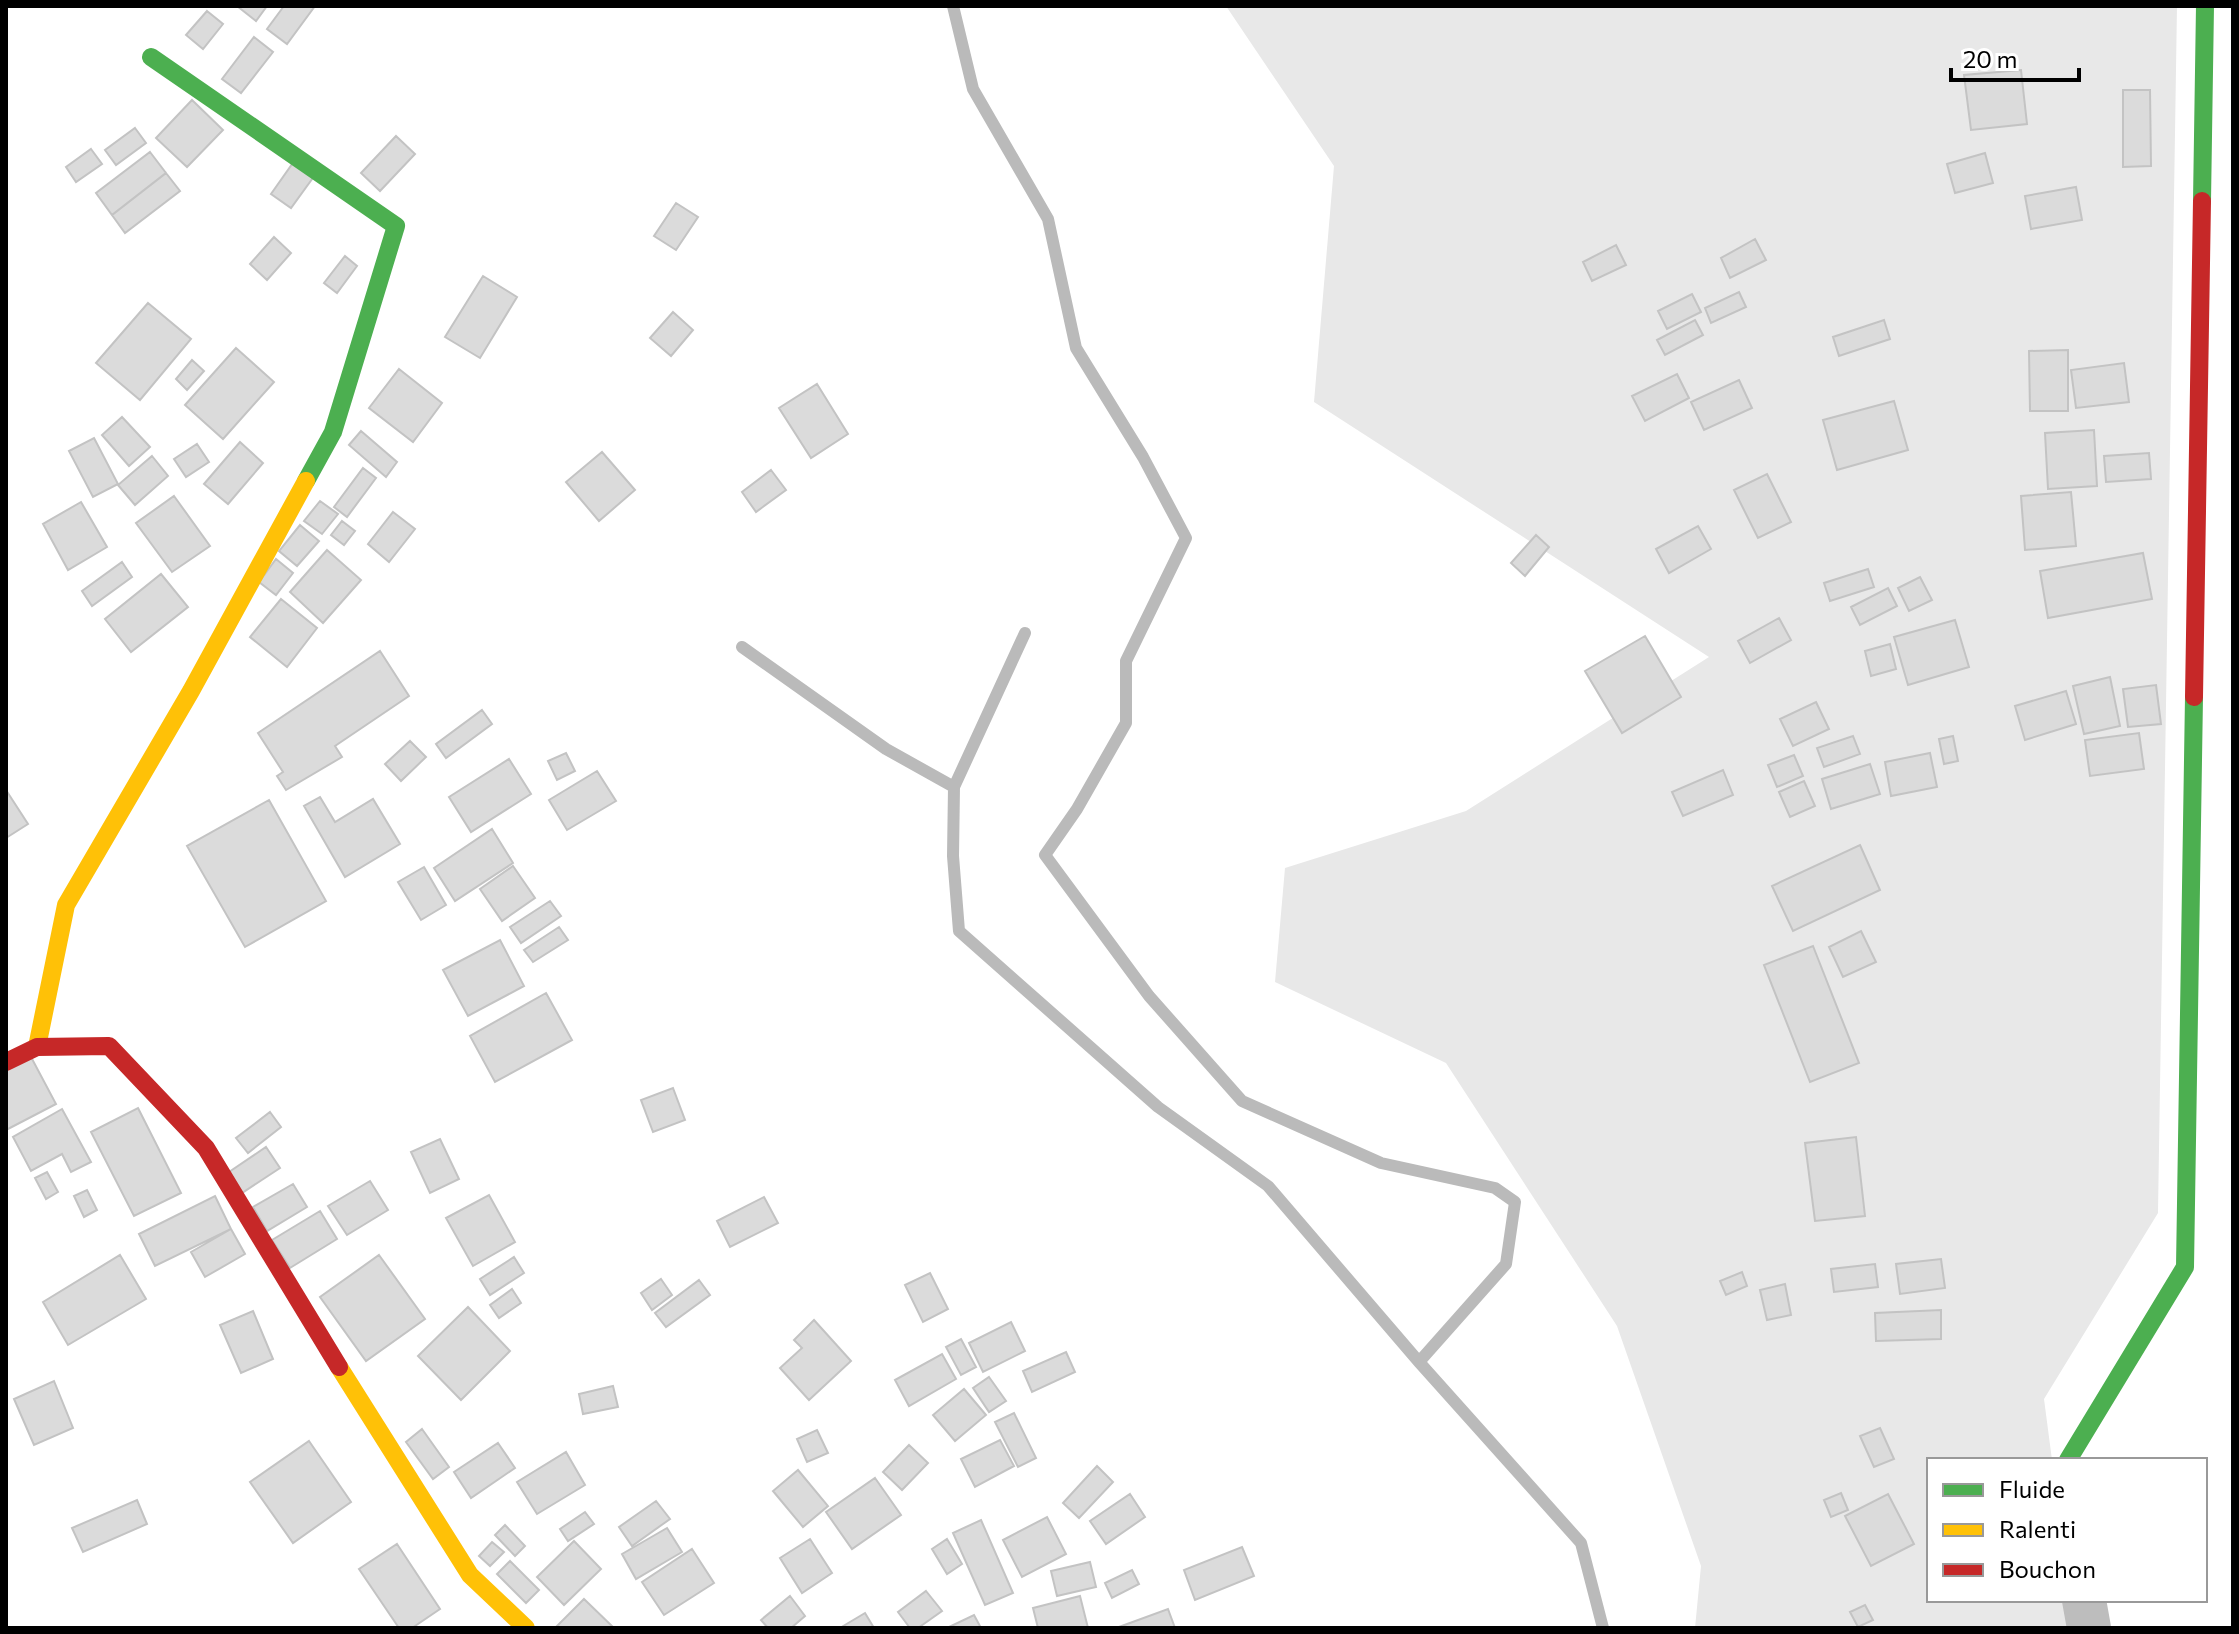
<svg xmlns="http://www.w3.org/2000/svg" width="2239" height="1634" font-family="Commissioner,sans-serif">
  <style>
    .green { fill: #e8e8e8 }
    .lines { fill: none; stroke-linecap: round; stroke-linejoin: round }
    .stream { stroke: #bababa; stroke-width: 12 }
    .building { fill: #dbdbdb; stroke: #c3c3c3; stroke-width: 2 }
    .street { stroke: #bdbdbd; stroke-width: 44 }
    .fast { stroke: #4caf50; stroke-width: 18 }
    .slow { stroke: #ffc107; stroke-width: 18 }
    .jam { stroke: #c62828; stroke-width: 18 }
  </style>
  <rect width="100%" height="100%" fill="#fff"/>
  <path class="green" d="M 1226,6 L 2177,6 L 2158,1213 L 2044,1399 L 2052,1460 L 1929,1460 L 1929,1600 L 2071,1600 L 2074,1628 L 1695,1628 L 1701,1566 L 1617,1326 L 1446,1063 L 1275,982 L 1285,868 L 1466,811 L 1709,657 L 1314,402 L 1334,166 Z"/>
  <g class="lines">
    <path class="stream" d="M 953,6 L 973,89 L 1048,219 L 1076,348 L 1143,457 L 1186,538 L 1126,661 L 1126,723 L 1077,809 L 1045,855 L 1149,996 L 1242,1101 L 1381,1163 L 1495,1188 L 1515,1202 L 1506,1264 L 1419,1362
      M 1025,633 L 954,787 L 953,856 L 959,931 L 1158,1107 L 1268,1186 L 1419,1362 L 1581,1543 L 1603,1628
      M 742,647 L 886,749 L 954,787"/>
  </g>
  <path class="building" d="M 237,6 L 267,6 L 256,21 Z
    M 284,6 L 315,6 L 287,44 L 267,29 Z
    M 207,11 L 223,24 L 203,49 L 186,35 Z
    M 254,37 L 273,52 L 241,93 L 222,79 Z
    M 2021,70 L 2027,124 L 1971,130 L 1964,75 Z
    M 2123,90 L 2150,90 L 2151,166 L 2123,167 Z
    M 192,100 L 223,130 L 187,167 L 156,138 Z
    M 135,128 L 146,143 L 116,165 L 105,150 Z
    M 396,136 L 415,154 L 380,191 L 361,173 Z
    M 91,149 L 102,164 L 76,182 L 66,167 Z
    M 150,152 L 166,173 L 112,215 L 96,193 Z
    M 1985,153 L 1993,183 L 1955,193 L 1947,164 Z
    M 295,160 L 315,175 L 291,208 L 271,194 Z
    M 166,173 L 180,191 L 125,233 L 112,215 Z
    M 2076,187 L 2082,220 L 2031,229 L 2025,196 Z
    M 676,203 L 698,217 L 676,250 L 654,236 Z
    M 274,237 L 291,253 L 267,280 L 250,264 Z
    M 1755,239 L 1766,260 L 1730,278 L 1721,258 Z
    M 1616,245 L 1626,265 L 1592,281 L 1583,262 Z
    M 345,256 L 357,266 L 337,293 L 324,283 Z
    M 483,276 L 517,297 L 480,358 L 445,337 Z
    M 1739,292 L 1746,307 L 1711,323 L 1705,308 Z
    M 1692,294 L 1701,312 L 1667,329 L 1658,311 Z
    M 148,303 L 191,339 L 140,400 L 96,363 Z
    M 673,312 L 693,330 L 671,356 L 650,338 Z
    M 1695,320 L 1703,335 L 1665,355 L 1657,340 Z
    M 1884,320 L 1890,339 L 1839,356 L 1833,337 Z
    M 236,348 L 274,382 L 223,439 L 185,405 Z
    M 2068,350 L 2068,411 L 2030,411 L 2029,351 Z
    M 192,360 L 204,371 L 187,390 L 176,379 Z
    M 2124,363 L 2129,402 L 2076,408 L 2071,370 Z
    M 399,369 L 442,403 L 413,442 L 369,408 Z
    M 1677,374 L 1689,398 L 1645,421 L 1632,396 Z
    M 1739,380 L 1752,408 L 1704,430 L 1691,402 Z
    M 817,384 L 848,434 L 811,458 L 779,408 Z
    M 1894,401 L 1908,450 L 1837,470 L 1823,420 Z
    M 122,417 L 150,447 L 129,466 L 102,435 Z
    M 2094,430 L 2097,486 L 2048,489 L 2045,433 Z
    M 361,431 L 397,462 L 386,477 L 349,445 Z
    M 94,438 L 118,484 L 93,497 L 69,451 Z
    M 240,442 L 263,463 L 228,504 L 204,484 Z
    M 197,444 L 209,462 L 186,477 L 174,459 Z
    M 602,452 L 635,490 L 599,521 L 566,482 Z
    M 2149,453 L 2151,479 L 2106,482 L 2104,456 Z
    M 152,456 L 168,476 L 135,505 L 118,485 Z
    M 363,468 L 376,478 L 347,517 L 334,507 Z
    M 771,470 L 786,490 L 756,512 L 742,492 Z
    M 1767,474 L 1791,522 L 1758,538 L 1734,490 Z
    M 2071,492 L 2076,546 L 2025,550 L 2021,496 Z
    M 174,496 L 210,546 L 172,572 L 136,523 Z
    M 320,501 L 338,514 L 322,534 L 304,521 Z
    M 81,502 L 107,547 L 68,570 L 43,524 Z
    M 393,512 L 415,529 L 389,562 L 368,544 Z
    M 342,521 L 355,531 L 344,545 L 331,535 Z
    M 300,525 L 319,541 L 297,566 L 279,551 Z
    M 1698,526 L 1711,549 L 1669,573 L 1656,549 Z
    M 1536,535 L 1549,547 L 1525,576 L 1511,563 Z
    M 327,550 L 361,580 L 323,623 L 290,592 Z
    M 2143,553 L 2152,599 L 2048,618 L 2040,571 Z
    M 276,559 L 293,573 L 276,595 L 259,582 Z
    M 122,562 L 132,577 L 92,606 L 82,591 Z
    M 1868,569 L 1874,587 L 1830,601 L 1824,583 Z
    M 161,574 L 188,607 L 131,652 L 105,619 Z
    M 1920,577 L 1932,600 L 1909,611 L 1898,588 Z
    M 1888,588 L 1897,606 L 1860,625 L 1851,607 Z
    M 281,599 L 317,628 L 287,667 L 250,637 Z
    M 1779,618 L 1791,640 L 1750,663 L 1738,641 Z
    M 1955,620 L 1969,667 L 1908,685 L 1894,637 Z
    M 1645,636 L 1681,697 L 1622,733 L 1585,671 Z
    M 1890,644 L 1896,669 L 1871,676 L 1865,651 Z
    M 380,651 L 409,696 L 335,746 L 342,757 L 286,790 L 277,776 L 283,772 L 258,733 Z
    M 2110,677 L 2120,726 L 2084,734 L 2073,686 Z
    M 2156,685 L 2161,724 L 2128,727 L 2123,689 Z
    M 2066,691 L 2076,724 L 2025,740 L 2015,706 Z
    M 1816,702 L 1829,729 L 1793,746 L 1780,719 Z
    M 482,710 L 492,724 L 446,758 L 436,744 Z
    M 2139,733 L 2144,769 L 2090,776 L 2085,740 Z
    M 1853,736 L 1860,754 L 1824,767 L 1817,748 Z
    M 1953,736 L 1958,761 L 1944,764 L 1939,739 Z
    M 410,741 L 426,757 L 401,781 L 385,764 Z
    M 566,753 L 575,771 L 557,780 L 548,761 Z
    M 1930,753 L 1937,787 L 1891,796 L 1885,762 Z
    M 1794,755 L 1803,776 L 1777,787 L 1768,765 Z
    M 509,759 L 531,794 L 471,832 L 449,797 Z
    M 1870,764 L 1880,794 L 1831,809 L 1822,779 Z
    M 1723,770 L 1733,795 L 1683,816 L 1672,792 Z
    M 597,771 L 616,801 L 567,830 L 549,800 Z
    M 1804,781 L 1815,806 L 1790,817 L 1779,792 Z
    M 6,790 L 28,824 L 6,838 Z
    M 320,797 L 335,822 L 373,799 L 400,844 L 345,877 L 304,806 Z
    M 269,800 L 326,901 L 245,947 L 187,846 Z
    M 492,829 L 513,863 L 455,901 L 434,868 Z
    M 1860,845 L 1880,890 L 1793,931 L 1772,886 Z
    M 513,866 L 535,898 L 502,921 L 480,889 Z
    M 424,867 L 446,905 L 421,920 L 398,882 Z
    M 550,901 L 561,916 L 521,943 L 510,927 Z
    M 559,927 L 568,940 L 533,962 L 524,950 Z
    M 1861,931 L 1876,962 L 1843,977 L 1829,947 Z
    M 500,940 L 524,986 L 468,1016 L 443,970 Z
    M 1813,946 L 1859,1063 L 1810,1082 L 1764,965 Z
    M 546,993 L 572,1040 L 495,1082 L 470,1036 Z
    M 31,1057 L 56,1104 L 6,1130 L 6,1070 Z
    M 673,1088 L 685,1120 L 653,1132 L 641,1100 Z
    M 138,1108 L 181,1193 L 134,1216 L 91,1132 Z
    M 62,1109 L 91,1162 L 71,1172 L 62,1154 L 31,1171 L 13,1137 Z
    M 270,1112 L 281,1127 L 248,1153 L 236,1138 Z
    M 1856,1137 L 1865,1216 L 1815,1221 L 1805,1143 Z
    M 440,1139 L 459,1179 L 430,1193 L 411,1152 Z
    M 266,1147 L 280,1168 L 242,1193 L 229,1172 Z
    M 47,1172 L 58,1192 L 46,1199 L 35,1178 Z
    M 370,1181 L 388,1210 L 347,1235 L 328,1206 Z
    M 293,1184 L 307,1207 L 267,1231 L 253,1207 Z
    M 87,1190 L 97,1210 L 84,1217 L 74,1196 Z
    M 489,1195 L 515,1242 L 473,1266 L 446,1218 Z
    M 215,1196 L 231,1229 L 155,1266 L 139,1234 Z
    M 764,1197 L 778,1223 L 730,1247 L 717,1221 Z
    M 320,1211 L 337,1239 L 290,1268 L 272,1240 Z
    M 231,1229 L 245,1254 L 205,1277 L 191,1252 Z
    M 120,1255 L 146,1299 L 68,1345 L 43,1302 Z
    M 379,1255 L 425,1319 L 366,1361 L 320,1297 Z
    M 514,1257 L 524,1273 L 490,1295 L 480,1279 Z
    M 1941,1259 L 1945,1288 L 1900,1294 L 1896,1264 Z
    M 1875,1264 L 1878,1287 L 1834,1292 L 1831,1269 Z
    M 1742,1272 L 1747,1286 L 1726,1295 L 1720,1281 Z
    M 930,1273 L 948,1309 L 923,1322 L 905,1285 Z
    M 661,1279 L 672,1295 L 652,1310 L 641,1293 Z
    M 699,1280 L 710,1295 L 666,1327 L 655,1313 Z
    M 1785,1284 L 1791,1315 L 1767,1320 L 1760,1290 Z
    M 512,1289 L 521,1303 L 499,1318 L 490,1305 Z
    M 468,1307 L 510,1351 L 461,1400 L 418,1356 Z
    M 1941,1310 L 1941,1339 L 1876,1341 L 1875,1313 Z
    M 253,1311 L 273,1359 L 241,1373 L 220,1325 Z
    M 814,1320 L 851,1361 L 809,1400 L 780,1368 L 802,1348 L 794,1340 Z
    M 1011,1322 L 1025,1351 L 983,1372 L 969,1343 Z
    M 961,1339 L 976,1367 L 961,1375 L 946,1347 Z
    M 1066,1352 L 1075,1372 L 1032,1392 L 1023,1371 Z
    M 942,1354 L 956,1379 L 909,1406 L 895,1380 Z
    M 989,1377 L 1006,1401 L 989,1412 L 973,1388 Z
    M 54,1381 L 73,1428 L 34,1445 L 14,1399 Z
    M 613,1386 L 618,1407 L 583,1414 L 579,1394 Z
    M 964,1389 L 986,1415 L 955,1441 L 933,1415 Z
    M 1014,1413 L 1036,1458 L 1018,1467 L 995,1422 Z
    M 1880,1428 L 1894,1459 L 1874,1467 L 1860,1436 Z
    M 422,1429 L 449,1467 L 433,1479 L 406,1442 Z
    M 817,1430 L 828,1453 L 807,1462 L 797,1439 Z
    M 1000,1440 L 1014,1466 L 975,1487 L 961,1459 Z
    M 309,1441 L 351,1502 L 293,1543 L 250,1482 Z
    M 498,1443 L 515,1468 L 471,1498 L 454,1472 Z
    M 909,1445 L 928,1463 L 902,1490 L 883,1472 Z
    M 566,1452 L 585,1485 L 537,1514 L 517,1482 Z
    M 1097,1466 L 1113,1482 L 1079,1518 L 1063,1503 Z
    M 798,1470 L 828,1506 L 803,1527 L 773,1491 Z
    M 875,1478 L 901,1515 L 852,1549 L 826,1512 Z
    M 1841,1493 L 1848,1510 L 1831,1517 L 1824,1500 Z
    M 1130,1494 L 1145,1517 L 1106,1544 L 1090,1521 Z
    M 1888,1494 L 1914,1544 L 1871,1566 L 1845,1516 Z
    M 137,1500 L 147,1524 L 83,1552 L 72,1528 Z
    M 656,1501 L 670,1519 L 632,1546 L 619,1527 Z
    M 585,1512 L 594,1524 L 568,1541 L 560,1529 Z
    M 1047,1517 L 1066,1554 L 1022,1577 L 1003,1540 Z
    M 981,1520 L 1013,1593 L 985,1605 L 953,1533 Z
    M 505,1525 L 525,1546 L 515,1556 L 495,1535 Z
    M 667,1528 L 682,1552 L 636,1579 L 622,1554 Z
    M 810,1539 L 832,1573 L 802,1593 L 780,1558 Z
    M 947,1539 L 962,1564 L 947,1574 L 932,1549 Z
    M 574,1541 L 601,1569 L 564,1605 L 537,1577 Z
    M 492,1542 L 504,1552 L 490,1566 L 479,1556 Z
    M 397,1544 L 440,1609 L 412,1628 L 399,1628 L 359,1569 Z
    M 1242,1547 L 1254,1576 L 1195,1600 L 1184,1570 Z
    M 692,1549 L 714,1583 L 664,1615 L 642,1582 Z
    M 510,1561 L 539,1590 L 526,1603 L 497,1574 Z
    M 1090,1562 L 1096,1587 L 1057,1596 L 1051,1571 Z
    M 1132,1570 L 1139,1584 L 1112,1598 L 1105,1583 Z
    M 926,1591 L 942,1611 L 918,1628 L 910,1628 L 898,1612 Z
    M 790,1596 L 805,1616 L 791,1628 L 768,1628 L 761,1620 Z
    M 1080,1596 L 1088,1628 L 1038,1628 L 1033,1608 Z
    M 584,1599 L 614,1628 L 555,1628 Z
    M 1865,1605 L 1873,1620 L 1858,1627 L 1850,1612 Z
    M 1168,1609 L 1175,1628 L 1120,1628 L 1119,1627 Z
    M 865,1613 L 874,1628 L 840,1628 Z
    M 974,1615 L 981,1628 L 947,1628 Z"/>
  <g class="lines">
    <path class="street" d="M 2084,1600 L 2089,1628"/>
    <path class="fast" d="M 151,57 L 396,226 L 333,432 L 306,481
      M 2202,201 L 2205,6
      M 2068,1460 L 2185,1267 L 2194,697"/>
    <path class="slow" d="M 37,1047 L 66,905 L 191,691 L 306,481
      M 339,1367 L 470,1575 L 526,1628"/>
    <path class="jam" d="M 2194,697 L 2202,201
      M 6,1062 L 37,1047 L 109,1046 L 206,1148 L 339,1367"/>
  </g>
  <rect width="2239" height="1634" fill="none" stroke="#000000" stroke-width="16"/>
  <rect x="1927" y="1458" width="280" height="144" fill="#ffffff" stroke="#999999" stroke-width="2"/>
  <rect x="1943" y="1484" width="40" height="12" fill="#4caf50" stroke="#999999" stroke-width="2"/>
  <text x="1999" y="1498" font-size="24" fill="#000000">Fluide</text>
  <rect x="1943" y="1524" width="40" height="12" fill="#ffc107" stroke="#999999" stroke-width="2"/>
  <text x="1999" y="1538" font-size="24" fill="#000000">Ralenti</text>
  <rect x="1943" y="1564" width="40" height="12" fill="#c62828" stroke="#999999" stroke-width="2"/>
  <text x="1999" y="1578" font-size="24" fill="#000000">Bouchon</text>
  <path d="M1951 68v12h128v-12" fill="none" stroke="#000000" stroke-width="4"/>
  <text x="1963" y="68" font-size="24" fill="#000000" stroke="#ffffff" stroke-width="6" paint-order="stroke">20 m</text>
</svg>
